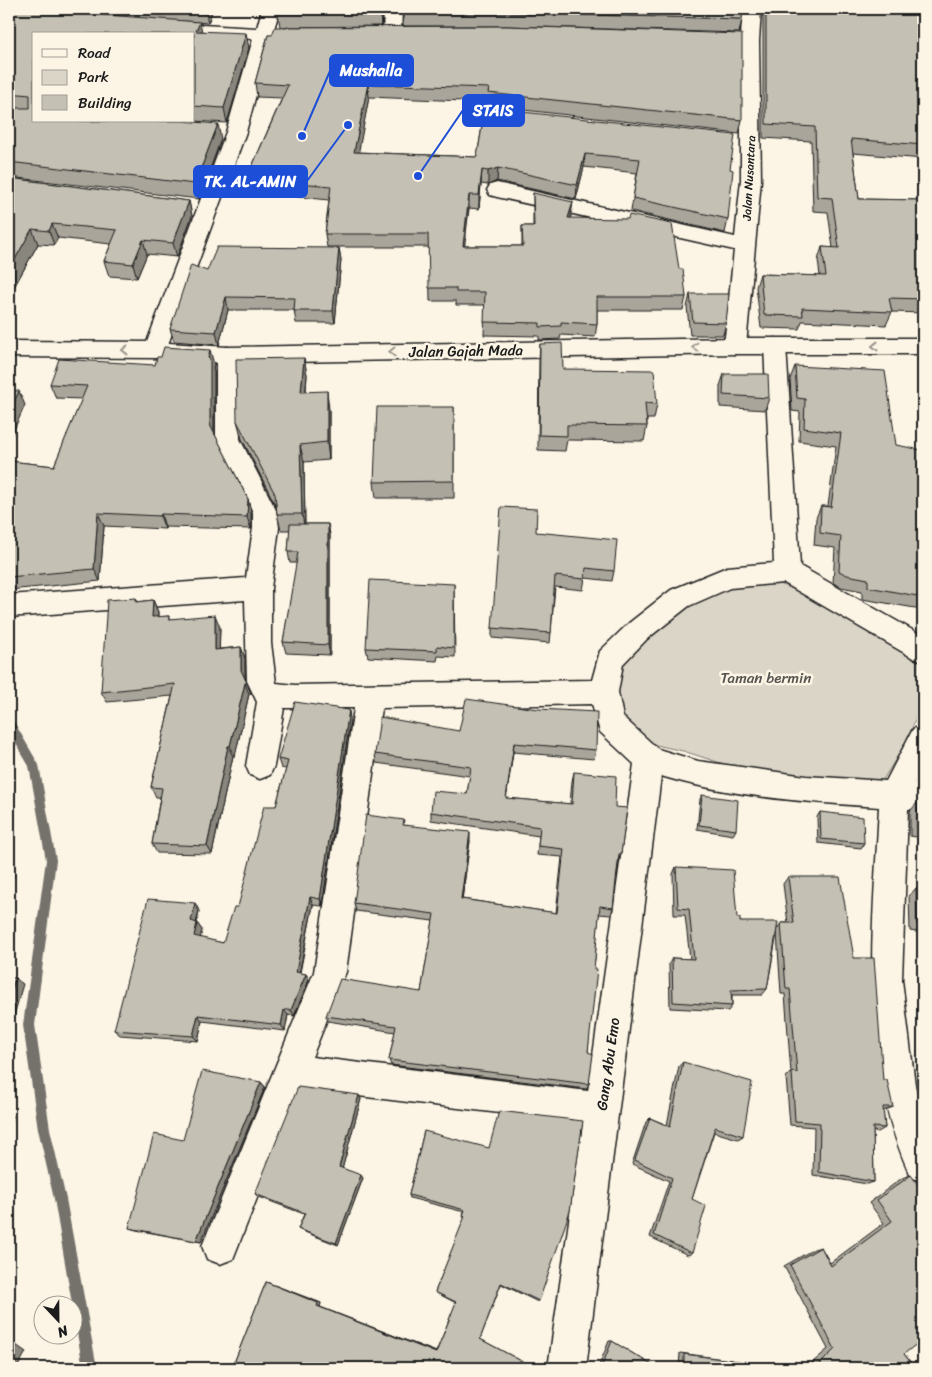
<svg xmlns="http://www.w3.org/2000/svg" width="932" height="1377" font-family="Sriracha,sans-serif">
  <style>
    .green { fill: #dbd5c8; stroke: #7c7872 }
    .lines { fill: none; stroke-linecap: round; stroke-linejoin: round }
    .stream { fill: #75726c; fill-rule: evenodd }
    .minor-casing { stroke: #1c1c1c; stroke-width: 3 }
    .secondary-casing { stroke: #1c1c1c; stroke-width: 3 }
    .minor { fill: #fcf5e5; fill-rule: evenodd }
    .secondary { fill: #fcf5e5; fill-rule: evenodd }
    .wall { fill: #a9a59a; stroke: #1c1c1c }
    .shaded-wall { fill: #89867d; stroke: #1c1c1c }
    .building { fill: #c4c0b3; stroke: #1c1c1c }
    .oneway { stroke: #97938b }
    .labels { text-anchor: middle; dominant-baseline: central; stroke-width: 5; stroke-linejoin: round; paint-order: stroke }
    .far-street-label { font-size: 12px; fill: #1c1c1c; stroke: #fcf5e5 }
    .street-label { font-size: 15px; fill: #1c1c1c; stroke: #fcf5e5 }
    .park-label { font-size: 15px; fill: #555450; stroke: #fcf5e5 }
    .leader { fill: none; stroke: #1d4ed8; stroke-width: 2 }
    .callout-dot { fill: #1d4ed8; stroke: #fcf5e5; stroke-width: 2 }
    .callout { fill: #1d4ed8; stroke: #1d4ed8; stroke-width: 2 }
    .callout-label { font-size: 16px; text-anchor: middle; font-weight: bold; fill: #fff }
  </style>
  <rect width="100%" height="100%" fill="#fcf5e5"/>
  <filter id="ink" filterUnits="userSpaceOnUse"><feTurbulence type="fractalNoise" baseFrequency=".02" numOctaves="2"/><feDisplacementMap in="SourceGraphic" scale="10" xChannelSelector="R" yChannelSelector="G"/><feConvolveMatrix kernelMatrix="1 2 1 2 8 2 1 2 1" color-interpolation-filters="sRGB"/></filter>
  <g filter="url(#ink)">
    <path class="green" d="M 774,582 C 827,600 877,630 923,660 L 923,700 L 907,741 L 879,786 L 762,776 L 683,751 L 638,741 L 621,718 L 616,690 L 623,661 L 677,610 L 707,595 L 741,584 Z"/>
    <g class="lines">
      <path class="stream" d="M 9,719 L 13,720 L 39,765 L 56,860 L 35,1025 L 50,1129 L 66,1199 L 97,1368 L 83,1368 L 54,1199 L 38,1129 L 23,1025 L 46,860 L 29,766 L 9,732 Z"/>
      <defs>
        <path id="minor" d="M 262,9 L 280,9 L 274,29 L 315,30 L 318,34 L 315,38 L 271,39 L 246,132 L 166,350 L 163,356 L 155,358 L 147,356 L 144,350 L 226,132 L 253,39 L 165,33 L 159,32 L 156,28 L 159,24 L 165,23 L 257,28 Z
          M 384,9 L 402,9 L 401,34 L 398,38 L 386,38 L 383,34 Z
          M 743,9 L 761,9 L 759,41 L 761,180 L 746,346 L 743,352 L 735,354 L 727,352 L 724,346 L 734,250 L 497,197 L 490,195 L 487,190 L 490,185 L 497,183 L 735,237 L 741,180 L 741,46 L 698,43 L 695,39 L 698,35 L 741,35 Z
          M 775,338 L 783,340 L 786,346 L 800,566 L 923,636 L 923,661 L 913,658 L 784,583 L 730,588 L 689,606 L 647,639 L 623,664 L 618,692 L 623,717 L 658,749 L 698,761 L 806,776 L 886,781 L 913,729 L 923,726 L 923,766 L 915,782 L 923,783 L 923,809 L 908,809 L 902,980 L 915,1085 L 923,1119 L 923,1182 L 911,1177 C 857,1062 873,930 879,807 C 806,802 731,797 661,776 L 586,1368 L 548,1368 L 583,1123 L 300,1089 L 233,1259 L 220,1264 L 207,1259 L 202,1246 L 314,972 L 354,708 L 284,708 L 274,766 L 270,775 L 260,779 L 250,775 L 246,766 L 257,702 L 247,681 L 245,600 L 9,617 L 9,595 L 246,578 L 253,528 L 253,512 L 216,439 L 216,355 L 219,349 L 227,347 L 235,349 L 238,355 L 240,439 L 277,512 L 279,528 L 271,588 L 271,643 L 276,683 L 295,685 L 592,680 L 600,651 L 629,623 L 671,590 L 727,567 L 774,563 L 764,346 L 767,340 ZM 592,704 L 600,732 L 634,764 L 588,1091 L 312,1057 L 346,972 L 382,708 Z"/>
        <path id="secondary" d="M 735,338 L 923,338 L 923,354 L 735,354 L 227,363 L 155,358 L 9,357 L 9,341 L 155,342 L 227,347 Z"/>
      </defs>
      <use href="#minor" class="minor-casing"/>
      <use href="#secondary" class="secondary-casing"/>
      <use href="#minor" class="minor"/>
      <use href="#secondary" class="secondary"/>
    </g>
    <path class="wall" d="M 9,9 L 213,9 L 208,23 L 184,21 L 202,31 L 249,48 L 227,123 L 194,121 L 194,34 L 34,121 L 221,139 L 199,199 L 9,177 Z
      M 279,9 L 383,9 L 381,26 L 280,27 L 278,13 Z
      M 403,9 L 742,19 L 739,33 L 507,26 L 403,26 Z
      M 763,9 L 923,9 L 923,159 L 853,153 L 859,199 L 923,200 L 923,313 L 892,312 L 886,325 L 802,321 L 799,329 L 761,328 L 756,287 L 760,274 L 820,276 L 818,260 L 822,247 L 833,248 L 828,212 L 813,211 L 811,141 L 763,138 Z
      M 268,35 L 742,120 L 739,134 L 488,106 L 488,102 L 369,97 L 358,152 L 477,157 L 485,108 L 730,169 L 728,219 L 725,233 L 631,211 L 637,173 L 584,167 L 576,199 L 497,181 L 488,185 L 481,184 L 479,209 L 469,208 L 464,246 L 522,246 L 522,226 L 533,226 L 533,193 L 571,216 L 571,218 L 679,269 L 686,297 L 683,310 L 597,310 L 597,324 L 595,337 L 561,335 L 560,339 L 539,340 L 539,336 L 484,335 L 485,305 L 456,305 L 456,301 L 430,301 L 429,247 L 327,247 L 325,234 L 329,200 L 249,192 L 247,178 L 282,98 L 257,97 L 255,83 Z
      M 9,178 L 189,201 L 192,216 L 177,257 L 147,254 L 137,278 L 109,276 L 104,261 L 111,244 L 58,238 L 54,245 L 38,244 L 9,296 Z
      M 339,248 L 341,260 L 335,323 L 296,323 L 294,310 L 228,310 L 219,345 L 174,341 L 170,329 L 207,271 Z
      M 690,294 L 726,323 L 723,335 L 690,335 L 687,307 Z
      M 540,344 L 563,369 L 657,404 L 654,419 L 647,419 L 647,426 L 644,441 L 567,440 L 565,451 L 538,450 L 539,359 Z
      M 304,358 L 307,375 L 306,392 L 329,409 L 329,460 L 304,462 L 305,524 L 328,524 L 330,535 L 330,655 L 286,653 L 283,642 L 297,563 L 290,563 L 288,552 L 290,530 L 281,530 L 277,514 L 276,506 L 242,439 L 237,421 Z
      M 214,364 L 213,369 L 214,372 L 214,433 L 248,499 L 251,512 L 251,529 L 165,527 L 165,529 L 104,526 L 100,581 L 9,590 L 9,461 L 54,466 L 82,399 L 56,398 L 50,384 L 155,365 Z
      M 795,366 L 896,445 L 919,483 L 923,484 L 923,606 L 921,609 L 862,599 L 862,591 L 841,587 L 833,583 L 835,548 L 814,545 L 816,518 L 821,506 L 828,506 L 836,446 L 799,441 L 800,412 L 792,411 L 790,379 Z
      M 724,374 L 769,398 L 765,410 L 720,407 L 720,386 Z
      M 454,407 L 454,498 L 376,498 L 374,482 Z
      M 536,532 L 614,571 L 612,581 L 585,578 L 583,590 L 555,587 L 550,643 L 492,638 L 492,628 Z
      M 454,584 L 455,657 L 438,656 L 437,661 L 368,657 L 366,648 Z
      M 136,598 L 138,602 L 153,600 L 158,612 L 158,617 L 169,616 L 170,619 L 220,627 L 219,649 L 241,647 L 245,658 L 245,678 L 251,694 L 249,694 L 235,756 L 233,756 L 212,854 L 157,853 L 152,844 L 160,797 L 156,797 L 151,787 L 172,696 L 107,702 L 101,692 Z
      M 350,720 L 322,906 L 313,905 L 300,973 L 306,974 L 309,980 L 294,1016 L 288,1015 L 285,1031 L 202,1021 L 198,1041 L 120,1035 L 114,1030 L 195,903 L 199,911 L 197,923 L 202,930 L 200,938 L 223,943 L 238,907 L 276,806 L 286,769 L 281,768 L 278,759 Z
      M 459,731 L 596,750 L 594,759 L 513,752 L 506,798 L 570,804 L 572,781 L 574,772 L 615,807 L 621,854 L 618,862 L 613,908 L 611,915 L 599,914 L 594,969 L 588,1052 L 589,1084 L 586,1089 L 391,1065 L 389,1060 L 395,1032 L 328,1021 L 326,1016 L 421,992 L 433,921 L 356,911 L 354,903 L 404,825 L 470,841 L 462,899 L 556,913 L 562,857 L 537,855 L 539,836 L 431,820 L 431,812 L 467,794 L 470,776 L 376,763 L 375,754 Z
      M 702,795 L 736,830 L 733,835 L 697,829 L 700,799 Z
      M 918,802 L 923,802 L 923,838 L 910,836 L 910,811 Z
      M 820,812 L 864,843 L 861,848 L 818,843 L 817,817 Z
      M 676,867 L 737,918 L 740,922 L 778,928 L 781,923 L 788,923 L 783,884 L 788,877 L 854,958 L 883,1080 L 893,1107 L 886,1110 L 883,1111 L 885,1128 L 878,1132 L 873,1131 L 874,1182 L 867,1184 L 813,1175 L 814,1127 L 790,1125 L 786,1077 L 791,1073 L 785,994 L 781,994 L 777,933 L 767,989 L 762,995 L 732,995 L 732,1006 L 728,1011 L 670,1008 L 669,964 L 672,958 L 690,959 L 685,915 L 674,915 L 673,874 Z
      M 916,888 L 923,889 L 923,933 L 910,931 L 909,896 Z
      M 683,1062 L 743,1136 L 738,1139 L 714,1132 L 692,1199 L 692,1253 L 688,1255 L 650,1237 L 669,1181 L 632,1164 L 646,1122 L 650,1118 L 667,1125 L 679,1066 Z
      M 261,1082 L 265,1087 L 201,1242 L 136,1230 L 129,1228 L 183,1140 Z
      M 361,1099 L 342,1168 L 363,1178 L 338,1245 L 302,1231 L 298,1229 L 304,1214 L 259,1197 L 255,1194 Z
      M 424,1131 L 539,1301 L 538,1302 L 501,1284 L 480,1339 L 527,1364 L 232,1368 L 266,1282 L 321,1303 L 320,1307 L 436,1352 L 456,1303 L 435,1292 L 465,1218 L 463,1217 L 464,1212 L 410,1198 L 409,1195 Z
      M 911,1175 L 904,1354 L 915,1368 L 816,1368 L 812,1363 L 828,1349 L 784,1266 L 814,1249 L 821,1247 L 830,1263 L 884,1223 L 869,1203 L 902,1178 Z
      M 609,1341 L 612,1341 L 657,1368 L 598,1368 Z
      M 680,1353 L 745,1362 L 745,1368 L 679,1368 Z"/>
    <path class="shaded-wall" d="M 205,9 L 213,9 L 208,23 Z
      M 381,9 L 383,9 L 381,26 L 380,13 Z
      M 200,22 L 203,37 L 196,31 Z
      M 246,33 L 249,48 L 227,123 L 224,108 Z
      M 368,84 L 369,97 L 356,166 L 354,152 Z
      M 218,124 L 221,139 L 199,199 L 195,184 Z
      M 585,154 L 584,167 L 576,199 L 577,185 Z
      M 498,168 L 497,181 L 488,185 L 488,171 Z
      M 482,170 L 481,184 L 479,209 L 479,195 Z
      M 469,195 L 469,208 L 463,260 L 463,246 Z
      M 189,201 L 192,216 L 177,257 L 173,243 Z
      M 573,202 L 571,216 L 567,232 L 568,218 Z
      M 52,224 L 58,238 L 54,245 L 49,231 Z
      M 32,229 L 38,244 L 9,296 L 9,270 Z
      M 143,240 L 147,254 L 137,278 L 133,264 Z
      M 339,248 L 341,260 L 335,323 L 333,311 Z
      M 226,297 L 228,310 L 219,345 L 216,332 Z
      M 210,350 L 214,364 L 213,369 L 214,372 L 214,439 L 210,425 L 208,358 Z
      M 304,358 L 307,375 L 304,410 L 301,392 Z
      M 19,391 L 25,405 L 9,441 L 9,413 Z
      M 327,391 L 329,409 L 329,460 L 327,442 Z
      M 300,445 L 304,462 L 305,531 L 302,514 Z
      M 248,499 L 251,512 L 251,529 L 247,517 Z
      M 98,513 L 104,526 L 100,581 L 94,569 Z
      M 161,514 L 165,527 L 165,529 L 160,516 Z
      M 328,524 L 330,535 L 330,655 L 328,645 Z
      M 153,600 L 158,612 L 157,629 L 152,617 Z
      M 215,615 L 220,627 L 219,661 L 215,650 Z
      M 241,647 L 245,658 L 245,681 L 241,670 Z
      M 245,683 L 249,694 L 235,756 L 230,746 Z
      M 349,710 L 350,720 L 322,906 L 320,899 Z
      M 514,743 L 513,752 L 505,807 L 506,798 Z
      M 228,746 L 233,756 L 212,854 L 207,846 Z
      M 470,832 L 470,841 L 461,907 L 461,899 Z
      M 9,839 L 12,843 L 14,877 L 9,878 L 10,983 L 9,982 Z
      M 310,897 L 313,905 L 298,979 L 296,972 Z
      M 195,903 L 199,911 L 195,928 L 191,921 Z
      M 197,923 L 202,930 L 199,943 L 194,936 Z
      M 306,974 L 309,980 L 294,1016 L 291,1010 Z
      M 15,978 L 23,984 L 13,1019 L 9,1016 L 9,1000 Z
      M 284,1010 L 288,1015 L 285,1031 L 281,1025 Z
      M 198,1015 L 202,1021 L 198,1041 L 193,1036 Z
      M 261,1082 L 265,1087 L 201,1242 L 196,1241 Z
      M 359,1095 L 361,1099 L 342,1170 L 339,1167 Z
      M 9,1114 L 12,1116 L 9,1131 Z
      M 361,1175 L 363,1178 L 338,1245 L 336,1243 Z
      M 9,1187 L 12,1188 L 9,1204 Z
      M 266,1282 L 321,1303 L 320,1307 L 436,1352 L 436,1353 L 317,1306 Z
      M 9,1340 L 26,1352 L 17,1368 L 9,1368 Z"/>
    <path class="building" d="M 9,9 L 26,9 L 200,22 L 196,31 L 246,33 L 224,108 L 194,106 L 194,34 L 34,34 L 34,121 L 182,121 L 218,124 L 195,184 L 9,162 L 9,108 L 30,108 L 30,95 L 9,93 Z
      M 279,9 L 381,9 L 380,13 L 278,13 Z
      M 403,9 L 743,9 L 742,19 L 507,13 L 402,13 Z
      M 766,9 L 923,9 L 923,145 L 851,139 L 859,199 L 923,200 L 923,299 L 889,298 L 892,312 L 802,308 L 803,316 L 764,315 L 760,274 L 826,276 L 822,247 L 839,248 L 832,198 L 817,197 L 815,127 L 766,124 Z
      M 507,26 L 742,34 L 742,120 L 488,93 L 489,88 L 368,84 L 354,152 L 477,157 L 485,108 L 735,135 L 730,169 L 733,170 L 728,219 L 633,198 L 640,159 L 585,154 L 577,185 L 498,168 L 488,171 L 482,170 L 479,195 L 469,195 L 463,246 L 523,246 L 522,226 L 534,226 L 533,193 L 573,202 L 568,218 L 628,219 L 629,215 L 672,224 L 679,269 L 683,269 L 686,297 L 597,297 L 597,324 L 561,322 L 561,326 L 540,327 L 540,323 L 484,322 L 485,292 L 456,292 L 456,288 L 429,288 L 428,234 L 325,234 L 331,186 L 247,178 L 288,85 L 255,83 L 268,35 L 272,35 L 275,27 Z
      M 9,178 L 189,201 L 173,243 L 143,240 L 133,264 L 104,261 L 117,230 L 52,224 L 49,231 L 32,229 L 9,270 Z
      M 217,247 L 339,248 L 333,311 L 294,311 L 295,298 L 226,297 L 216,332 L 170,329 L 191,265 L 207,271 Z
      M 690,294 L 729,294 L 726,323 L 693,322 Z
      M 562,343 L 563,369 L 654,370 L 657,404 L 645,403 L 647,426 L 567,425 L 567,436 L 539,435 L 540,344 Z
      M 164,347 L 210,350 L 208,358 L 210,359 L 210,425 L 248,499 L 247,517 L 161,514 L 160,516 L 98,513 L 94,569 L 9,577 L 9,461 L 54,466 L 87,386 L 50,384 L 59,359 L 155,365 L 157,357 L 161,357 Z
      M 304,358 L 301,392 L 327,391 L 327,442 L 300,445 L 302,514 L 277,514 L 275,494 L 237,421 L 236,359 Z
      M 795,366 L 885,371 L 896,445 L 922,450 L 919,483 L 923,484 L 923,597 L 868,587 L 868,579 L 847,575 L 839,571 L 841,536 L 820,533 L 821,506 L 831,507 L 841,433 L 804,428 L 805,399 L 797,398 Z
      M 724,374 L 768,374 L 769,398 L 723,395 Z
      M 9,390 L 19,391 L 9,413 Z
      M 377,407 L 454,407 L 454,481 L 374,482 Z
      M 501,507 L 537,509 L 536,532 L 617,540 L 614,571 L 586,568 L 585,579 L 555,576 L 551,633 L 492,628 Z
      M 290,524 L 328,524 L 328,645 L 283,642 L 298,552 L 288,552 Z
      M 370,580 L 454,584 L 454,648 L 437,646 L 437,651 L 366,648 Z
      M 136,598 L 136,602 L 153,600 L 152,617 L 169,616 L 169,619 L 215,615 L 215,650 L 241,647 L 241,670 L 247,683 L 245,683 L 230,746 L 228,746 L 207,846 L 152,844 L 162,788 L 151,787 L 175,684 L 101,692 L 107,600 Z
      M 466,699 L 538,709 L 597,712 L 596,750 L 514,743 L 506,798 L 572,804 L 574,772 L 616,776 L 615,807 L 627,808 L 621,854 L 619,854 L 613,908 L 600,906 L 594,969 L 597,969 L 588,1052 L 593,1054 L 589,1084 L 389,1060 L 396,1026 L 326,1016 L 340,979 L 421,992 L 434,914 L 354,903 L 366,815 L 404,820 L 403,825 L 470,832 L 461,899 L 557,913 L 564,849 L 538,846 L 540,827 L 431,812 L 433,791 L 467,794 L 471,767 L 375,754 L 380,717 L 459,731 Z
      M 295,702 L 349,710 L 320,899 L 310,897 L 296,972 L 306,974 L 291,1010 L 284,1010 L 281,1025 L 198,1015 L 193,1036 L 114,1030 L 148,899 L 195,903 L 191,921 L 197,923 L 194,936 L 223,943 L 234,907 L 238,907 L 264,806 L 276,806 L 288,761 L 278,759 Z
      M 702,795 L 738,800 L 736,830 L 699,825 Z
      M 918,802 L 923,802 L 923,828 L 917,827 Z
      M 820,812 L 863,817 L 864,843 L 821,839 Z
      M 676,867 L 733,870 L 737,918 L 740,918 L 740,922 L 778,922 L 767,989 L 731,990 L 732,1006 L 673,1002 L 672,958 L 694,959 L 689,909 L 678,908 Z
      M 788,877 L 840,877 L 854,958 L 874,958 L 883,1080 L 887,1080 L 893,1107 L 883,1107 L 885,1128 L 873,1127 L 874,1182 L 819,1172 L 820,1123 L 795,1121 L 792,1072 L 797,1073 L 790,989 L 786,989 L 781,923 L 794,923 Z
      M 916,888 L 923,889 L 923,925 L 917,924 Z
      M 9,978 L 15,978 L 9,1000 Z
      M 683,1062 L 752,1082 L 743,1136 L 715,1127 L 692,1199 L 706,1206 L 692,1253 L 654,1235 L 672,1178 L 635,1160 L 650,1118 L 670,1127 Z
      M 202,1071 L 261,1082 L 196,1241 L 129,1228 L 154,1134 L 183,1140 Z
      M 298,1087 L 359,1095 L 339,1167 L 361,1175 L 336,1243 L 298,1229 L 305,1213 L 255,1194 Z
      M 499,1111 L 583,1121 L 570,1211 L 539,1301 L 501,1283 L 480,1339 L 527,1364 L 526,1368 L 232,1368 L 266,1282 L 318,1303 L 317,1306 L 436,1353 L 456,1302 L 435,1292 L 465,1216 L 463,1215 L 465,1210 L 409,1195 L 424,1131 L 489,1148 Z
      M 911,1175 L 923,1192 L 923,1339 L 904,1354 L 915,1368 L 823,1368 L 820,1364 L 835,1349 L 790,1265 L 821,1247 L 831,1266 L 892,1221 L 877,1200 Z
      M 612,1341 L 657,1368 L 601,1368 Z
      M 9,1349 L 13,1352 L 9,1359 Z
      M 684,1354 L 745,1362 L 745,1368 L 684,1368 Z"/>
    <defs><path id="oneway-chevron" d="M-2-3.5L2.5 0L-2 3.5" fill="none" stroke-width="1.6" stroke-linecap="round" stroke-linejoin="round" transform="scale(1.25)"/></defs>
    <g class="oneway">
      <use href="#oneway-chevron" transform="translate(875 346) rotate(-180)"/>
      <use href="#oneway-chevron" transform="translate(695 347) rotate(179)"/>
      <use href="#oneway-chevron" transform="translate(125 350) rotate(-180)"/>
      <use href="#oneway-chevron" transform="translate(392 352) rotate(179)"/>
    </g>
  </g>
  <g class="labels">
    <g class="far-street-label">
      <text transform="translate(749 178) rotate(-87)">Jalan Nusantara</text>
    </g>
    <g class="street-label">
      <text transform="translate(466 351) rotate(-1)">Jalan Gajah Mada</text>
      <text transform="translate(608 1064) rotate(-82)">Gang Abu Emo</text>
    </g>
    <g class="park-label">
      <text x="766" y="678">Taman bermin</text>
    </g>
  </g>
  <path class="leader" d="M302 136L330 71M418 176L463 110M348 125L307 181"/>
  <g class="callout-dot">
    <circle cx="302" cy="136" r="5"/>
    <circle cx="418" cy="176" r="5"/>
    <circle cx="348" cy="125" r="5"/>
  </g>
  <g class="callout">
    <rect x="330" y="55" width="83" height="31" rx="5"/>
    <rect x="463" y="95" width="61" height="31" rx="5"/>
    <rect x="194" y="166" width="113" height="31" rx="5"/>
  </g>
  <g class="callout-label">
    <text x="371" y="76">Mushalla</text>
    <text x="493" y="116">STAIS</text>
    <text x="250" y="187">TK. AL-AMIN</text>
  </g>
  <rect width="932" height="1377" fill="none" stroke="#fcf5e5" stroke-width="30"/>
  <rect x="15" y="15" width="902" height="1347" fill="none" stroke="#1c1c1c" stroke-width="2" filter="url(#ink)"/>
  <rect x="32" y="32" width="162" height="90" fill="#fcf5e5" stroke="#a29e95"/>
  <rect x="42" y="49" width="25" height="8" fill="#fcf5e5" stroke="#a29e95"/>
  <text x="78" y="58" font-size="15" fill="#1c1c1c">Road</text>
  <rect x="42" y="70" width="25" height="15" fill="#dbd5c8" stroke="#a29e95"/>
  <text x="78" y="82" font-size="15" fill="#1c1c1c">Park</text>
  <rect x="42" y="95" width="25" height="15" fill="#c4c0b3" stroke="#a29e95"/>
  <text x="78" y="108" font-size="15" fill="#1c1c1c">Building</text>
  <g transform="translate(58 1320) rotate(158)"><circle r="24" fill="#fcf5e5" stroke="#a29e95"/>
  <path d="M0-4L9 19L0 12L-9 19Z" fill="#1c1c1c"/>
  <text y="-8" font-size="14" font-weight="bold" text-anchor="middle" fill="#1c1c1c">N</text>
  </g>
</svg>
